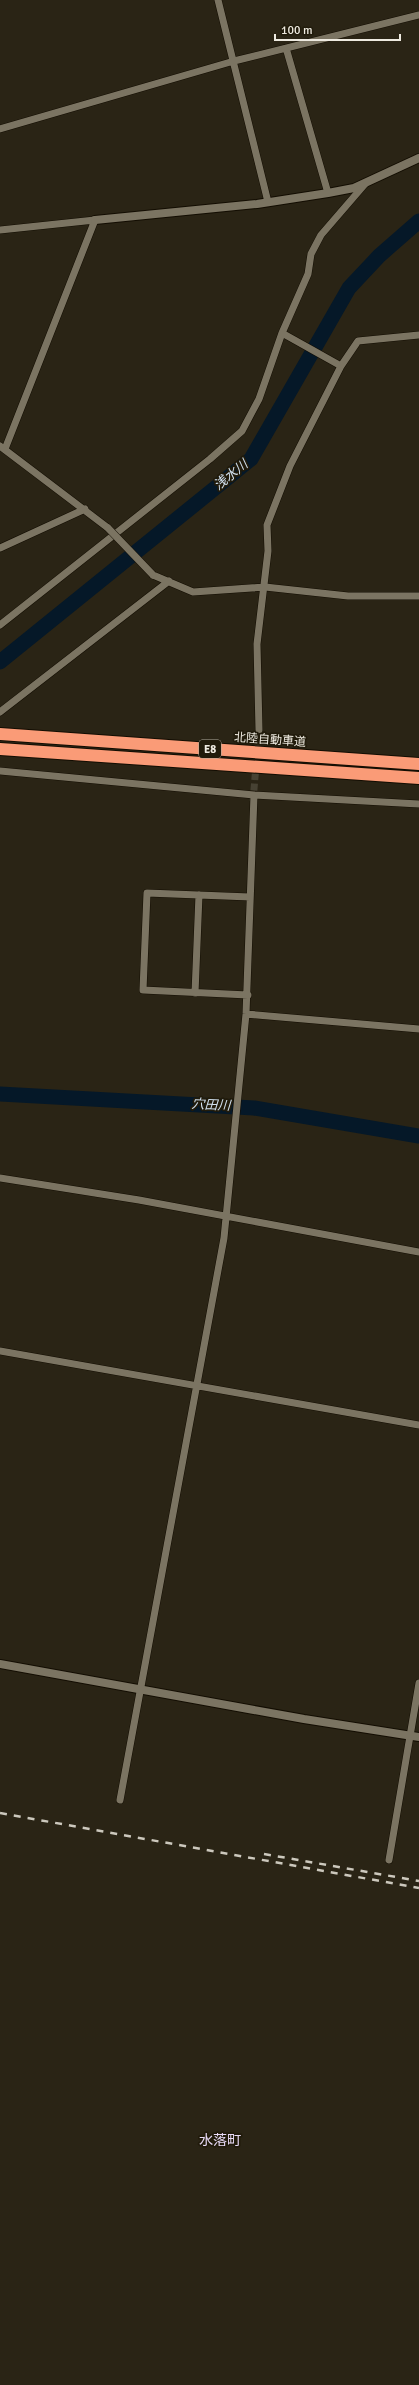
<svg xmlns="http://www.w3.org/2000/svg" width="419" height="2385" font-family="Signika,'Noto Sans JP',sans-serif">
  <style>
    .lines { fill: none; stroke-linecap: round; stroke-linejoin: round }
    .river { stroke: #051828; stroke-width: 15 }
    .minor-tunnel { stroke: #474233; stroke-width: 7; stroke-dasharray: 7 3.5; stroke-linecap: butt }
    .minor-casing { stroke: #130d02; stroke-width: 8 }
    .tertiary-casing { stroke: #130d02; stroke-width: 10 }
    .motorway-casing { stroke: #130d02; stroke-width: 14 }
    .minor { stroke: #7b7462; stroke-width: 7 }
    .tertiary { stroke: #7b7462; stroke-width: 8 }
    .motorway { stroke: #fa9b77; stroke-width: 12 }
    .rail { stroke: #ccc8bd; stroke-width: 2.5; stroke-dasharray: 7 7; stroke-linecap: butt }
    .minor-bridge-casing { stroke: #130d02; stroke-width: 8; stroke-linecap: butt }
    .minor-bridge { stroke: #7b7462; stroke-width: 7 }
    .labels { text-anchor: middle; dominant-baseline: central; stroke-width: 3.5; stroke-linejoin: round; paint-order: stroke }
    .shield { fill: #211b0b; stroke: #b0aca0; stroke-width: 1 }
    .shield-label { font-size: 11px; font-weight: bold; fill: #eeeae0 }
    .street-label { font-size: 12px; fill: #eeeae0; stroke: #211b0b }
    .water-label { font-size: 13px; font-style: italic; fill: #d1e1f0; stroke: #211b0b }
    .quarter-label { font-size: 14px; fill: #e8daf6; stroke: #211b0b }
  </style>
  <rect width="100%" height="100%" fill="#2a2415"/>
  <g class="lines">
    <path class="river" d="M 0,662 L 251,459 L 349,288 L 379,256 L 419,221
      M 0,1094 L 254,1108 L 419,1136"/>
    <path class="minor-tunnel" d="M 253,801 L 259,730"/>
    <defs>
      <path id="minor" d="M 218,0 L 268,202
        M 286,48 L 328,193
        M 0,129 L 234,61 L 419,15
        M 0,230 L 95,220 L 5,449
        M 282,333 L 341,366
        M 0,446 L 108,528
        M 0,548 L 85,509
        M 153,575 L 193,592 L 265,587 L 348,596 L 419,596
        M 0,625 L 210,459 L 242,431 L 259,399 L 282,333 L 308,274 L 311,254 L 321,235 L 365,184
        M 0,712 L 169,581
        M 259,730 L 257,644 L 268,551 L 267,525 L 290,466 L 341,366 L 358,341 L 419,335
        M 0,771 L 254,795 L 419,804
        M 195,993 L 199,895
        M 248,995 L 143,990 L 147,893 L 250,897
        M 246,1014 L 419,1029
        M 0,1178 L 139,1200 L 419,1252
        M 0,1351 L 419,1425
        M 120,1800 L 224,1238 L 246,1014 L 254,795
        M 389,1860 L 419,1683"/>
      <path id="tertiary" d="M 95,220 L 257,204 L 328,193 L 354,188 L 419,158
        M 0,1664 L 304,1719 L 419,1737"/>
      <path id="motorway" d="M 0,734 L 419,764
        M 0,749 L 419,778"/>
    </defs>
    <use href="#minor" class="minor-casing"/>
    <use href="#tertiary" class="tertiary-casing"/>
    <use href="#motorway" class="motorway-casing"/>
    <use href="#minor" class="minor"/>
    <use href="#tertiary" class="tertiary"/>
    <use href="#motorway" class="motorway"/>
    <path class="rail" d="M 0,1813 L 419,1888
      M 264,1854 L 419,1881"/>
    <defs>
      <path id="minor-bridge" d="M 108,528 L 153,575"/>
    </defs>
    <use href="#minor-bridge" class="minor-bridge-casing"/>
    <use href="#minor-bridge" class="minor-bridge"/>
  </g>
  <g class="labels">
    <rect class="shield" x="199" y="740" width="22" height="18" rx="3"/>
    <g class="shield-label">
      <text x="210" y="749">E8</text>
    </g>
    <g class="street-label">
      <text transform="translate(270 740) rotate(4)">北陸自動車道</text>
    </g>
    <g class="water-label">
      <text transform="translate(231 475) rotate(-39)">浅水川</text>
      <text transform="translate(211 1105) rotate(3)">穴田川</text>
    </g>
    <g class="quarter-label">
      <text x="220" y="2140">水落町</text>
    </g>
  </g>
  <path d="M275 34v6h125v-6" fill="none" stroke="#eeeae0" stroke-width="2"/>
  <text x="281" y="34" font-size="12" fill="#eeeae0" stroke="#211b0b" stroke-width="3" paint-order="stroke">100 m</text>
</svg>
